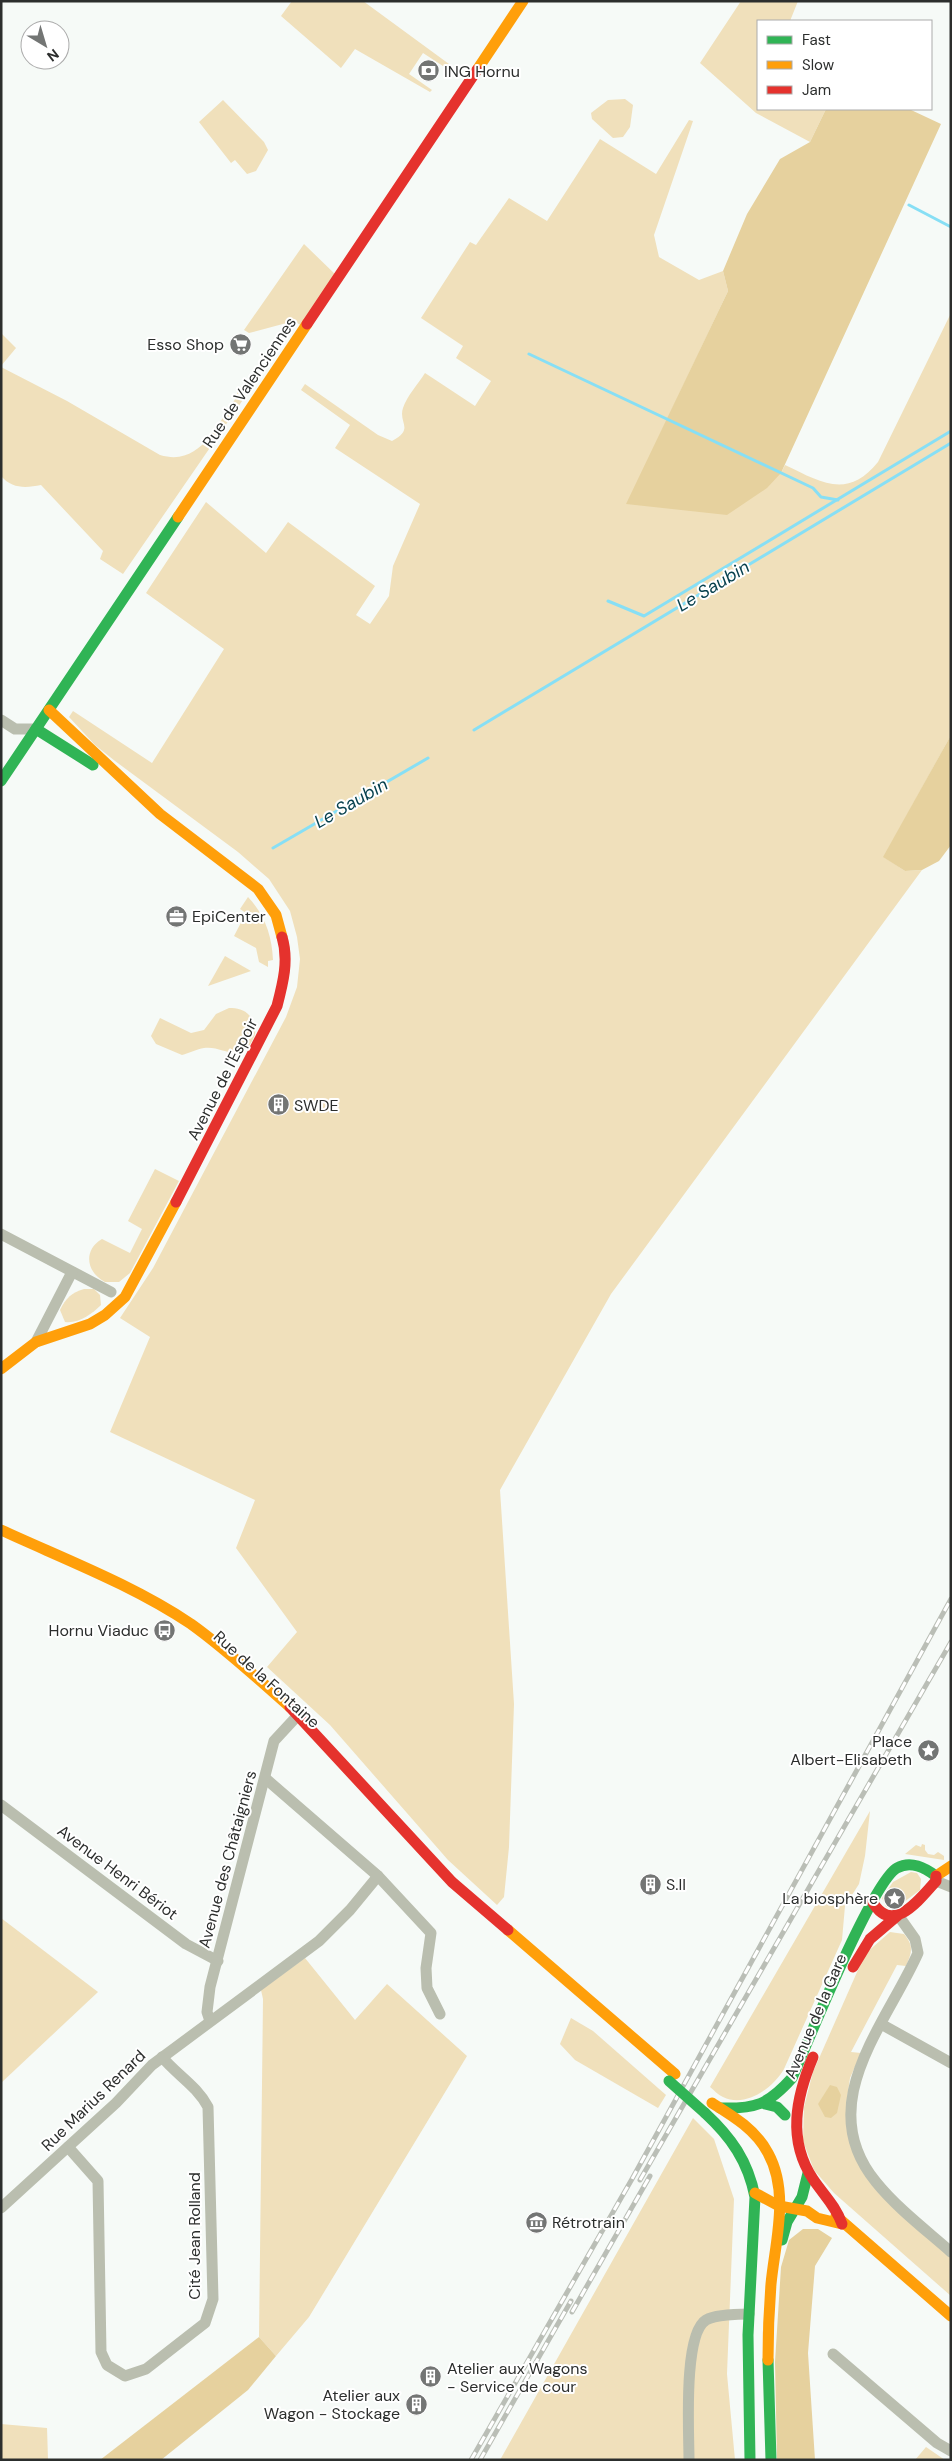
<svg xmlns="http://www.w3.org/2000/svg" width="952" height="2461" font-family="'DM Sans',sans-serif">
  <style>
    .green { fill: #f0e0bb }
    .forest { fill: #e6d19e }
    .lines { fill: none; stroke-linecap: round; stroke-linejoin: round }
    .stream { stroke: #87dff5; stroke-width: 3 }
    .street { stroke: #babeaf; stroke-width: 11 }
    .fast { stroke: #30b455; stroke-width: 11 }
    .slow { stroke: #ff9f0a; stroke-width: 11 }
    .jam { stroke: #e5322d; stroke-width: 11 }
    .rail-casing { stroke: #babeb6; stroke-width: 5 }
    .rail { stroke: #fff; stroke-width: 3; stroke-dasharray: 9; stroke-linecap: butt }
    .fast-bridge { stroke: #30b455; stroke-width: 11 }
    .labels { text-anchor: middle; stroke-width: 4; stroke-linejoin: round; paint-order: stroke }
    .poi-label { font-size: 16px; fill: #2c2e2d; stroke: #fff; text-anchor: start }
    .street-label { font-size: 16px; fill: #2c2e2d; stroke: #fff }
    .water-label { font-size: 18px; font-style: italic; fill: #07414e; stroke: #fff }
  </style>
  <rect width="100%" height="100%" fill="#f6faf7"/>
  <g class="green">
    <polygon points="292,1 363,1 449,64 446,68 423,53 409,74 432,90 430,92 355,49 341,68 281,16"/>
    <polygon points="741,1 798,1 790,21 758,21 758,109 826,109 810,142 756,113 700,63"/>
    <polygon points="625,99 633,105 630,127 623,137 613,138 592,119 591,113 608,100"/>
    <polygon points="223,100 264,142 268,150 256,171 247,174 235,160 231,163 199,122"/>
    <path d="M689 120 693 121 654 235 659 257 699 280 723 271 728 291 627 504 781 473 785 465C821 482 847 500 878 462L951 313V735L884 857 905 871 922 870 611 1294 500 1490 514 1704 509 1847 504 1897 497 1905 448 1860 330 1725 267 1667 297 1632 236 1548 255 1500 110 1432 150 1337 120 1318 153 1268 286 1017 297 987 300 959 297 937 290 911 269 879 238 852 115 761 95 745 69 717 73 711 152 763 224 649 146 593 206 502 266 553 288 522 375 586 356 615 370 624 389 596 393 566 420 504 335 448 350 425 301 390 305 384 378 435 392 441C415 429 398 423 403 408 407 396 418 384 425 373L475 406 491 381 456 358 463 346 421 318 470 242 476 245 509 198 547 221 600 139 656 174Z"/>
    <polygon points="304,244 338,277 305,328 294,321 249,333 244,330"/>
    <polygon points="1,333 16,348 1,366"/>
    <path d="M1 367 67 401 160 455C200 467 216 426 236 398L238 390 249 391 123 574 100 559 103 551 41 485C26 488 12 489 1 476Z"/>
    <path d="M248 897C265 915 272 936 273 960L268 961V967L259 962 256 948 234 936 246 913 240 909Z"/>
    <polygon points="225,956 251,971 208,986"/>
    <path d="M229 1008C237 1008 244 1009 250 1016 254 1021 257 1031 254 1037 241 1067 224 1045 204 1048 197 1049 189 1053 182 1055L156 1044 151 1036 160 1018 191 1033 204 1030 216 1014Z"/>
    <path d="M155 1169 179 1181 130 1273 119 1282H105C86 1272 83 1250 102 1239L130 1253 142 1229 128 1221Z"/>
    <path d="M84 1289H94L100 1295 101 1305C92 1314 78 1324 65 1322L60 1310C66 1298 71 1293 84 1289Z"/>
    <path d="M870 1811 865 1856 859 1884 845 1906 842 1940 784 2069C773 2088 746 2108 723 2097 718 2095 714 2090 710 2087Z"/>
    <polygon points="922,1844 925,1845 925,1850 928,1854 934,1855 938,1852 944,1856 944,1860 905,1854 916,1845 921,1847"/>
    <polygon points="911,1872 917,1873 921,1879 920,1890 896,1908 886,1907 882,1898 893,1882"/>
    <polygon points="1,1918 98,1992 1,2083"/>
    <path d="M890 1932 904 1934C914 1946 912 1952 906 1966L897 1965 851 2052 861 2053 850 2078 846 2106V2118L857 2160 873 2186 951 2258V2296L834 2193 814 2170 803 2141 804 2107 813 2072 865 1954Z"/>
    <polygon points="305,1958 355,2020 387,1984 467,2056 309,2317 276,2356 259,2337 263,1999 261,1990"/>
    <polygon points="571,2018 593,2031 666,2095 658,2108 575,2060 560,2044"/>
    <polygon points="693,2118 714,2139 734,2199 727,2374 735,2460 500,2460"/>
    <polygon points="1,2424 47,2428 48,2460 1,2460"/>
    <polygon points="926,2447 945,2460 915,2460"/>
  </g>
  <g class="forest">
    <polygon points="826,109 909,109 941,124 781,473 767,488 727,515 626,504 728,291 723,271 747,214 780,159 810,142"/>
    <polygon points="951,735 951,845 939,861 922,870 905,871 883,857"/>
    <polygon points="830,2085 837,2087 841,2095 837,2113 831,2118 825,2117 818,2104"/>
    <polygon points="803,2229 818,2229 832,2238 815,2266 808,2353 815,2460 777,2460 775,2362 781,2267 789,2240"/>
    <polygon points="259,2337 276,2356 248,2390 161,2460 100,2460"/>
  </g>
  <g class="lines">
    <g class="stream">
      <polyline points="909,205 951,227"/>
      <polyline points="529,354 813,488 821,497 838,500"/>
      <polyline points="608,601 644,616 951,431"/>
      <polyline points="474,730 951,443"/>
      <polyline points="273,848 428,758"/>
    </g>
    <g class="street">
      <polyline points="1,720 15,729 36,729"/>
      <polyline points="1,1234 111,1292"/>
      <polyline points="36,1342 72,1272"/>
      <polyline points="265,1778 378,1876 431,1933 426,1968 427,1988 440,2014"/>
      <polyline points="1,1805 186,1944 218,1961"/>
      <polyline points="936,1881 951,1887"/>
      <path d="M898 1915 915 1939 918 1953C886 2025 812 2104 876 2182 897 2208 926 2230 951 2252"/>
      <polyline points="210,2021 207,2012 210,1987 274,1741 299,1714"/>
      <polyline points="881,2024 951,2063"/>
      <path d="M68 2147 98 2181 101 2352 107 2365 125 2376 146 2369 205 2323 213 2299 208 2107C197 2086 177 2075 162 2057"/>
      <polyline points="1,2208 116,2103 152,2065 319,1941 350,1910 378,1876"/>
      <polyline points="833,2354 937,2443 951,2451"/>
      <path d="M689 2460C689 2433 683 2334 706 2320 715 2315 739 2314 749 2314"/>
    </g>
    <g class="fast">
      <polyline points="36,729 93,765"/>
      <polyline points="1,781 178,517"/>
      <polyline points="765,2104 777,2107 785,2115"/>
      <path d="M720 2108C755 2109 768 2105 792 2078 808 2042 872 1882 897 1868 911 1860 925 1868 936 1876"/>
      <path d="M705 2113C731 2137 748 2161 755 2197L748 2335 750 2460"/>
      <polyline points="782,2240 787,2222 802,2197 808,2173"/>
      <polyline points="768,2360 771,2460"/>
    </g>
    <g class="slow">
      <polyline points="477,70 523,1"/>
      <polyline points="178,517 307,324"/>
      <polyline points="49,710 160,814 258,889 276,915 282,937"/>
      <polyline points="1,1369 36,1342 90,1324 105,1315 125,1297 176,1202"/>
      <path d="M1 1530C64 1559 133 1585 191 1624 226 1649 258 1679 290 1707"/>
      <polyline points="936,1876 951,1866"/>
      <polyline points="508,1930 675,2074"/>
      <path d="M712 2103C733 2116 756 2130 768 2153 790 2193 775 2242 771 2284 769 2309 768 2335 768 2360"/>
      <polyline points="755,2193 779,2206 807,2211 817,2218 842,2224"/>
      <polyline points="836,2216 951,2316"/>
    </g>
    <g class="jam">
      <polyline points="307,324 477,70"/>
      <path d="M176 1202 277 1006C283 983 289 960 282 937"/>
      <polyline points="290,1707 452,1882 508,1930"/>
      <path d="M872 1901C892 1936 919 1900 936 1881V1876"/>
      <polyline points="853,1967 870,1939 897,1916"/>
      <path d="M813 2057C796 2097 787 2140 813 2179 823 2194 836 2206 842 2224"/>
    </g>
    <defs>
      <g id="rail">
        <polyline points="640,2180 951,1642"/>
        <polyline points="572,2312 650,2176"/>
        <polyline points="471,2460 632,2179 951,1599"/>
        <polyline points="480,2460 571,2301"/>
      </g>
    </defs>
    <use href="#rail" class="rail-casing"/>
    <use href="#rail" class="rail"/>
    <polyline class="fast-bridge" points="669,2081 705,2113"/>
  </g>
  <defs>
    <symbol id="bank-disc" viewBox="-11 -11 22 22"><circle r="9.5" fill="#737574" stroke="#fff"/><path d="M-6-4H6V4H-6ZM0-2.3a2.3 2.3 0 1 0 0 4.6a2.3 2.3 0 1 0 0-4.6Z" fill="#fff"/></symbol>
    <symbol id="supermarket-disc" viewBox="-11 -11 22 22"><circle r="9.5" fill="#737574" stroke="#fff"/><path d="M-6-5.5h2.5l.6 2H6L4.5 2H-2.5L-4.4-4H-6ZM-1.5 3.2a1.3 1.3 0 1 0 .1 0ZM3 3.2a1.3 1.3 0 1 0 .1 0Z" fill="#fff"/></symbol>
    <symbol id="office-disc" viewBox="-11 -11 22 22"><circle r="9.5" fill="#737574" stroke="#fff"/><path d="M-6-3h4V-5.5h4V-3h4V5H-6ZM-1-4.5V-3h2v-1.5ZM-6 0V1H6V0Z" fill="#fff"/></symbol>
    <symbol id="building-disc" viewBox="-11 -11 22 22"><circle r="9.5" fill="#737574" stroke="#fff"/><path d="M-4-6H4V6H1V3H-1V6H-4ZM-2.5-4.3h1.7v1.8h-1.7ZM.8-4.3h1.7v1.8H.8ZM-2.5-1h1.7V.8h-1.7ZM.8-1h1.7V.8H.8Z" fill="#fff"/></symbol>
    <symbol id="bus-disc" viewBox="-11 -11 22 22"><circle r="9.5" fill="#737574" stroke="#fff"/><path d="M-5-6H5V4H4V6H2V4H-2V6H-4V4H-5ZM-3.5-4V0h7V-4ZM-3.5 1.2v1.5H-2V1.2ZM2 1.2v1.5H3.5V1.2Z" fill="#fff"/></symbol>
    <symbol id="sight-disc" viewBox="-11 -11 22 22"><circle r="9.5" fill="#737574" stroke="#fff"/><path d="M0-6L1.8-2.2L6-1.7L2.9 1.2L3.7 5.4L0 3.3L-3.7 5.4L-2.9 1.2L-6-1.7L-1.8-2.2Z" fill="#fff"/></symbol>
    <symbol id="museum-disc" viewBox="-11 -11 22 22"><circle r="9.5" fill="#737574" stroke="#fff"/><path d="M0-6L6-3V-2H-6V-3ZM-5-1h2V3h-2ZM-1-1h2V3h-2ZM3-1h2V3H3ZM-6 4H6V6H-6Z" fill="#fff"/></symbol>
  </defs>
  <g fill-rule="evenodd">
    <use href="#bank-disc" x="416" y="58" width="25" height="25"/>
    <use href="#supermarket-disc" x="228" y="332" width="25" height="25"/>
    <use href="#office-disc" x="164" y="904" width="25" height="25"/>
    <use href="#building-disc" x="266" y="1092" width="25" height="25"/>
    <use href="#bus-disc" x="152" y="1618" width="25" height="25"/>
    <use href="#sight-disc" x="916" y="1738" width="25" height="25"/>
    <use href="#building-disc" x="638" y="1872" width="25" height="25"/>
    <use href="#sight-disc" x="882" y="1886" width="25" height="25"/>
    <use href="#museum-disc" x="524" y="2210" width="25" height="25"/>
    <use href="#building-disc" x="418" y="2364" width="25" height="25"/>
    <use href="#building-disc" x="404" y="2392" width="25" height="25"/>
  </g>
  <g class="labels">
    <g class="poi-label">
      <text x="444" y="77">ING Hornu</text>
      <text x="224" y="350" text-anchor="end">Esso Shop</text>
      <text x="192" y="922">EpiCenter</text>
      <text x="294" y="1111">SWDE</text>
      <text x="149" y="1636" text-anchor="end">Hornu Viaduc</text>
      <text x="912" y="1747" text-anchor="end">Place<tspan x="912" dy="18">Albert-Elisabeth</tspan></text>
      <text x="666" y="1890">S.II</text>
      <text x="878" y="1904" text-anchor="end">La biosphère</text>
      <text x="552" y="2228">Rétrotrain</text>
      <text x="447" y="2374">Atelier aux Wagons<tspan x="447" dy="18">- Service de cour</tspan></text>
      <text x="400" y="2401" text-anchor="end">Atelier aux<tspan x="400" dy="18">Wagon - Stockage</tspan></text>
    </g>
    <g class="street-label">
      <text transform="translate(249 382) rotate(-56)" y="6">Rue de Valenciennes</text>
      <text transform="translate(222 1079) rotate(-63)" y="6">Avenue de l'Espoir</text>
      <text transform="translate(267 1679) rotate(42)" y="6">Rue de la Fontaine</text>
      <text transform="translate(227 1859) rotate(-75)" y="6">Avenue des Châtaigniers</text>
      <text transform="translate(118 1872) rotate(37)" y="6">Avenue Henri Bériot</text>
      <text transform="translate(815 2016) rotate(-67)" y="6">Avenue de la Gare</text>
      <text transform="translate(93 2100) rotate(-44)" y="6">Rue Marius Renard</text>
      <text transform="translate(194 2236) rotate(-90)" y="6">Cité Jean Rolland</text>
    </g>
    <g class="water-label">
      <text transform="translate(713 586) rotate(-31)" y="6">Le Saubin</text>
      <text transform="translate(351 803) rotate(-30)" y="6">Le Saubin</text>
    </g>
  </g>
  <rect width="952" height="2461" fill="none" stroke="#2c2e2d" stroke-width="5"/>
  <rect x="757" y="20" width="175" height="90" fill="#ffffff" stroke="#ababab"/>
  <rect x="767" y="36" width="25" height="8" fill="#30b455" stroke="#ababab"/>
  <text x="802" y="45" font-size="15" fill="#2c2e2d">Fast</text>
  <rect x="767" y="61" width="25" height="8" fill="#ff9f0a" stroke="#ababab"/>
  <text x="802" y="70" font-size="15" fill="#2c2e2d">Slow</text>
  <rect x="767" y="86" width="25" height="8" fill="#e5322d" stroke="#ababab"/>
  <text x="802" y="95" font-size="15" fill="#2c2e2d">Jam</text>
  <g transform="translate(45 45) rotate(142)"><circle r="24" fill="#ffffff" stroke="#ababab"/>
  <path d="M0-4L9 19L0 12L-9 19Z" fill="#737574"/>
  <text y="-8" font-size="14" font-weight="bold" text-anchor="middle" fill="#2c2e2d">N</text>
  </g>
</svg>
